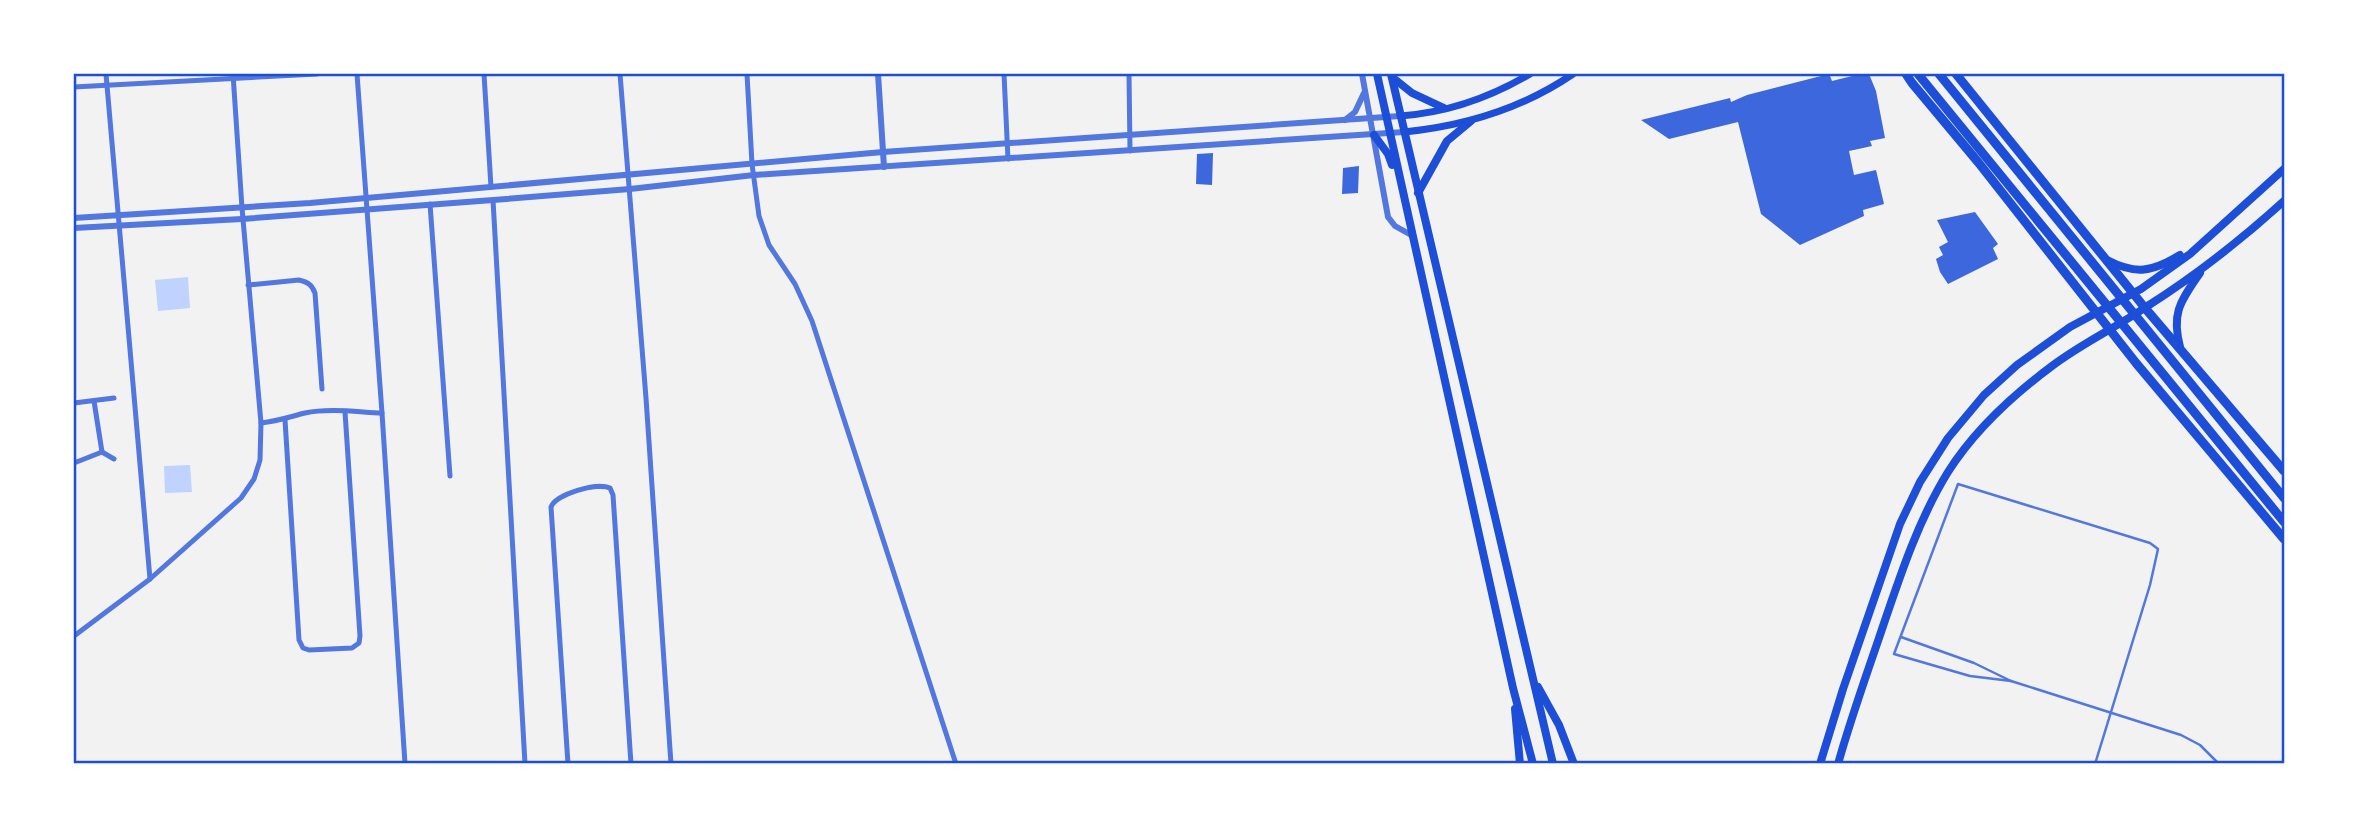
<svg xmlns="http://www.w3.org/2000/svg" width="2358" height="837" font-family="'Alegreya Sans',sans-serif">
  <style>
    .water { fill: #bfd3fe }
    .building { fill: #3d67dc }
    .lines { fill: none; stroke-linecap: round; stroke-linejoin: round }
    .service { stroke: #5277de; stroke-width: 2.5 }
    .minor { stroke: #5277de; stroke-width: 5 }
    .tertiary { stroke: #5277de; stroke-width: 6 }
    .secondary { stroke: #1d4ed8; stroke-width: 7 }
    .primary { stroke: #1d4ed8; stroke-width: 8 }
    .trunk { stroke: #1d4ed8; stroke-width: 9 }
    .neatline { fill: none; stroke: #1d4ed8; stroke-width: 2.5 }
  </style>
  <rect width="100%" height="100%" fill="#f2f2f2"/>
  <g class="water">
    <polygon points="188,277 190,308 158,311 155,280"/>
    <polygon points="190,465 192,492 165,493 164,466"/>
  </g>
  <g class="building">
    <polygon points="1860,74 1869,74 1876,91 1885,138 1870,141 1872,146 1849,151 1854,175 1876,170 1884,204 1863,210 1864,216 1800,245 1761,214 1738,122 1669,139 1641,120 1730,98 1731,102 1747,95 1821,76 1830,76 1832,81"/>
    <polygon points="1213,153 1212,185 1196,184 1197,154"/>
    <polygon points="1359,166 1358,193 1342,194 1343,168"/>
    <polygon points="1975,212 1998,244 1993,248 1998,259 1948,284 1940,272 1936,259 1943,255 1939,247 1948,242 1937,220"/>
  </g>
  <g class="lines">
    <g class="service">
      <polyline points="1901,637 1974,663 2011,681 2181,735 2200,745 2219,764"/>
      <polyline points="2011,681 1970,676 1894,654 1958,484 2150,543 2158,549 2150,585 2095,764"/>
    </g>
    <g class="minor">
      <polyline points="106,74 150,579"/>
      <polyline points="357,74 382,413 405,764"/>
      <polyline points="484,74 491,187"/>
      <polyline points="620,74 646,398 671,764"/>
      <polyline points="747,74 752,164 759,216 769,245 795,284 812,321 956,764"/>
      <polyline points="1004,74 1008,159"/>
      <polyline points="1129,74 1130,151"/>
      <polyline points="74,87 317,74"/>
      <polyline points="493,200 525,764"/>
      <polyline points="430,204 450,476"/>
      <path d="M248 285 299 280C308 282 312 285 315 293L322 389"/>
      <polyline points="94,401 102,452"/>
      <polyline points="74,403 114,398"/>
      <polyline points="285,420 299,640 303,648 309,650 352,648 359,643 360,636 345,412"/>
      <path d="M261 423C278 421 289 417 305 413 329 408 357 412 382 413"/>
      <polyline points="102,452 114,459"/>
      <polyline points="74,463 102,452"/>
      <polyline points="74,636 150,579 241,498 254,479 260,460 261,423 242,208 233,74"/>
      <path d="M568 764 551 507C556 494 597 482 610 488L613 495 631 764"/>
    </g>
    <g class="tertiary">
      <polyline points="878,74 884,167"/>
      <polyline points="1362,74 1388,217 1395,226 1413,236"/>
      <polyline points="1345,120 1355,112 1364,93"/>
      <polyline points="74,218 310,203 883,152 1400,116"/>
      <polyline points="74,228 242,219 493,200 630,189 754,175 1404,132"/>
    </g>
    <g class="secondary">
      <path d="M1400 116C1446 113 1491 97 1530 74"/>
      <path d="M1404 132C1464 126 1523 108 1573 74"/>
    </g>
    <g class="primary">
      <polyline points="1377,74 1513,688 1533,764"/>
      <polyline points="1391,74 1553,764"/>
      <polyline points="1392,77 1412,93 1444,108"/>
      <polyline points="1374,135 1388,154 1392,165"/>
      <polyline points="1418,193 1447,141 1471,121"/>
      <path d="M2107 260C2136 275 2152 272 2180 255"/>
      <path d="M2180 347C2171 312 2181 301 2200 273"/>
      <polyline points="1538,687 1559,725 1574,764"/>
      <polyline points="1515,709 1520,764"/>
      <polyline points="1820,764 1843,689 1900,524 1920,482 1948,438 1984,395 2017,365 2070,327 2141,289 2190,254 2284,169"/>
      <path d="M1838 764C1850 721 1865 679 1879 638 1898 582 1917 522 1948 472 1974 431 2013 395 2052 366 2081 344 2115 328 2146 307 2195 276 2241 240 2284 201"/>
    </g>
    <g class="trunk">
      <polyline points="1906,74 1912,83 1978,162 2136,363 2284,539"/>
      <polyline points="1918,74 2284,522"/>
      <polyline points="1939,74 2284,498"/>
      <polyline points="1956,74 2145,308 2284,471"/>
    </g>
  </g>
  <rect width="2358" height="837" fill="none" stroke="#ffffff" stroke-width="150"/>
  <rect x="75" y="75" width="2208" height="687" class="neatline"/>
</svg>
